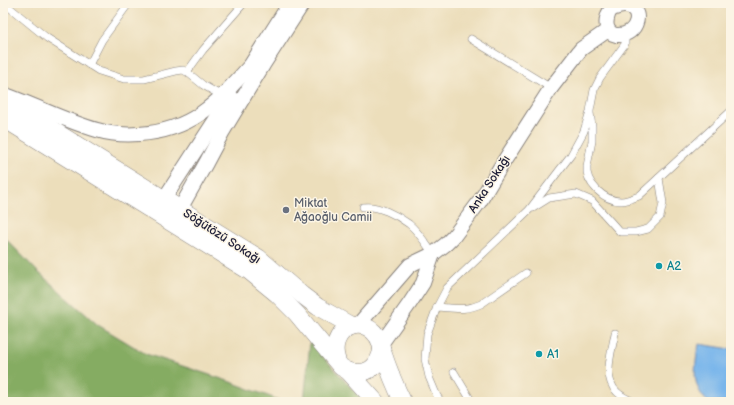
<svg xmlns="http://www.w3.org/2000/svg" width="734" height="405" font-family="'Balsamiq Sans',sans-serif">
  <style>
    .forest { fill: #85ac62; stroke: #54674e }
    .water { fill: #79b6eb; stroke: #4e6c93 }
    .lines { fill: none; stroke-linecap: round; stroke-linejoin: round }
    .service-casing { stroke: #87807b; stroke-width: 8 }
    .minor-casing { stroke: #87807b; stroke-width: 16 }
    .tertiary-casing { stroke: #87807b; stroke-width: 18 }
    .service { stroke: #fff; stroke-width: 7 }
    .minor { stroke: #fff; stroke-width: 14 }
    .tertiary { stroke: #fff; stroke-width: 17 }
    .worship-dot { fill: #6b7280; stroke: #fcf5e5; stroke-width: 1.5 }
    .culture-dot { fill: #0f9aa8; stroke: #fcf5e5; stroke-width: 1.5 }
    .labels { text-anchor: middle; stroke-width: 3; stroke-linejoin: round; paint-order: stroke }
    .street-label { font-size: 12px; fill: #22223b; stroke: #fcf5e5 }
    .worship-label { font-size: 12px; fill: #5b616d; stroke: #fcf5e5; text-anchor: start }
    .culture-label { font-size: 12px; fill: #0d838f; stroke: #fcf5e5; text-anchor: start }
  </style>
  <rect width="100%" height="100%" fill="#fcf5e5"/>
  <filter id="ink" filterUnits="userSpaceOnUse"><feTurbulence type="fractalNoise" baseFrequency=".025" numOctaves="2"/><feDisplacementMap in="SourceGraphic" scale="8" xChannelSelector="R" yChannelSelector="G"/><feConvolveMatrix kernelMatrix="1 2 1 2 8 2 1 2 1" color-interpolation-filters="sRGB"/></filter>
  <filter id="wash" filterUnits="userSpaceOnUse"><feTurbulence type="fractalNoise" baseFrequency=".012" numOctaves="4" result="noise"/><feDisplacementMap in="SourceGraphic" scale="16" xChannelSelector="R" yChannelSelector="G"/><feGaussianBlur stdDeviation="0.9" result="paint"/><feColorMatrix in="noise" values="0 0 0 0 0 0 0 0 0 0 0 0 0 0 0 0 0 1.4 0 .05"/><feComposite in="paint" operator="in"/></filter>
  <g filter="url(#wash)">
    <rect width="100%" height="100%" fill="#ecdebb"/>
    <g class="forest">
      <polygon points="3,236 38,272 98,325 146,354 228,381 284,402 3,402"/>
      <polygon points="310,342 364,402 304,402"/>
    </g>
    <path class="water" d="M699 344 731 349V402H708C690 385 695 366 699 344Z"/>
  </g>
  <g filter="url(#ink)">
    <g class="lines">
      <defs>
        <g id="service">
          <polyline points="4,3 47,38 99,71 124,79 144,79 176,71 183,70 187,72 203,85 222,96"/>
          <polyline points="471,39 551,88"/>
          <polyline points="89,65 102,40 129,3"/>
          <polyline points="187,72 203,50 244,3"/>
          <path d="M590 113 592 126V141L587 166C585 183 604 201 621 201 626 201 634 198 639 196L731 111"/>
          <path d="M363 207C378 205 397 215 409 224 419 232 426 244 433 254"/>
          <polyline points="533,208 549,198 576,194 592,201 620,232 636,232 648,229 660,217 663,203 659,178"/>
          <path d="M437 307C453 308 466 311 481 304L526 273"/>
          <path d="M615 333C612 351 602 378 617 392 621 396 628 399 633 402"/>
          <polyline points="454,372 472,402"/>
          <polyline points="441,402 437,396 429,377 425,359 427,334 437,307 447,288 529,210 571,155 584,131 590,111 594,90 600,78 625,44 625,39 623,34"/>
        </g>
        <g id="minor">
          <path d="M612 9C615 8 620 6 624 6 645 6 639 37 616 35 606 33 605 23 608 15 609 11 614 7 617 3"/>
          <polyline points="245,74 290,3"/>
          <path d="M3 94C35 105 65 121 97 130 110 134 125 135 139 134 191 131 216 104 249 67"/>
          <polyline points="164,199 231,96"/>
          <polyline points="180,209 206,163 223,131 263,65 303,3"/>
          <polyline points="358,325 410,265 433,254 446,244 454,236 480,201 501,166 551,88 581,49 608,30"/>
          <polyline points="381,344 410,303 423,283 433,254"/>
        </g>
        <g id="tertiary">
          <polyline points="3,99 259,258 302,295 318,307 352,326"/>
          <polyline points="3,118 249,271 277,294 297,314 341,367 348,371 376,402"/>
          <path d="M337 360C327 332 360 312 377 336 380 340 381 345 382 350 388 368 395 386 403 402"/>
          <path d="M348 371C367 376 378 368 382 349"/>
        </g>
      </defs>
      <use href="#service" class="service-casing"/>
      <use href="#minor" class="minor-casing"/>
      <use href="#tertiary" class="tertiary-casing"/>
      <use href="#service" class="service"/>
      <use href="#minor" class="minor"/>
      <use href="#tertiary" class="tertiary"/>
    </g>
  </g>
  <circle class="worship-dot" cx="286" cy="210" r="4"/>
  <g class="culture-dot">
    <circle cx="659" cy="266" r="4"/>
    <circle cx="539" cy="354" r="4"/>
  </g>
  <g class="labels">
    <g class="street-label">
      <text transform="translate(489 184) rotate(-57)" y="4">Anka Sokağı</text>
      <text transform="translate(222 236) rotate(33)" y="4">Söğütözü Sokağı</text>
    </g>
    <g class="worship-label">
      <text x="294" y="207">Miktat<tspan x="294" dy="14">Ağaoğlu Camii</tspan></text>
    </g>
    <g class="culture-label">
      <text x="667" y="270">A2</text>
      <text x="547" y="358">A1</text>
    </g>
  </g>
  <rect width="734" height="405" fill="none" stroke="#fcf5e5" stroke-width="16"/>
</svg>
